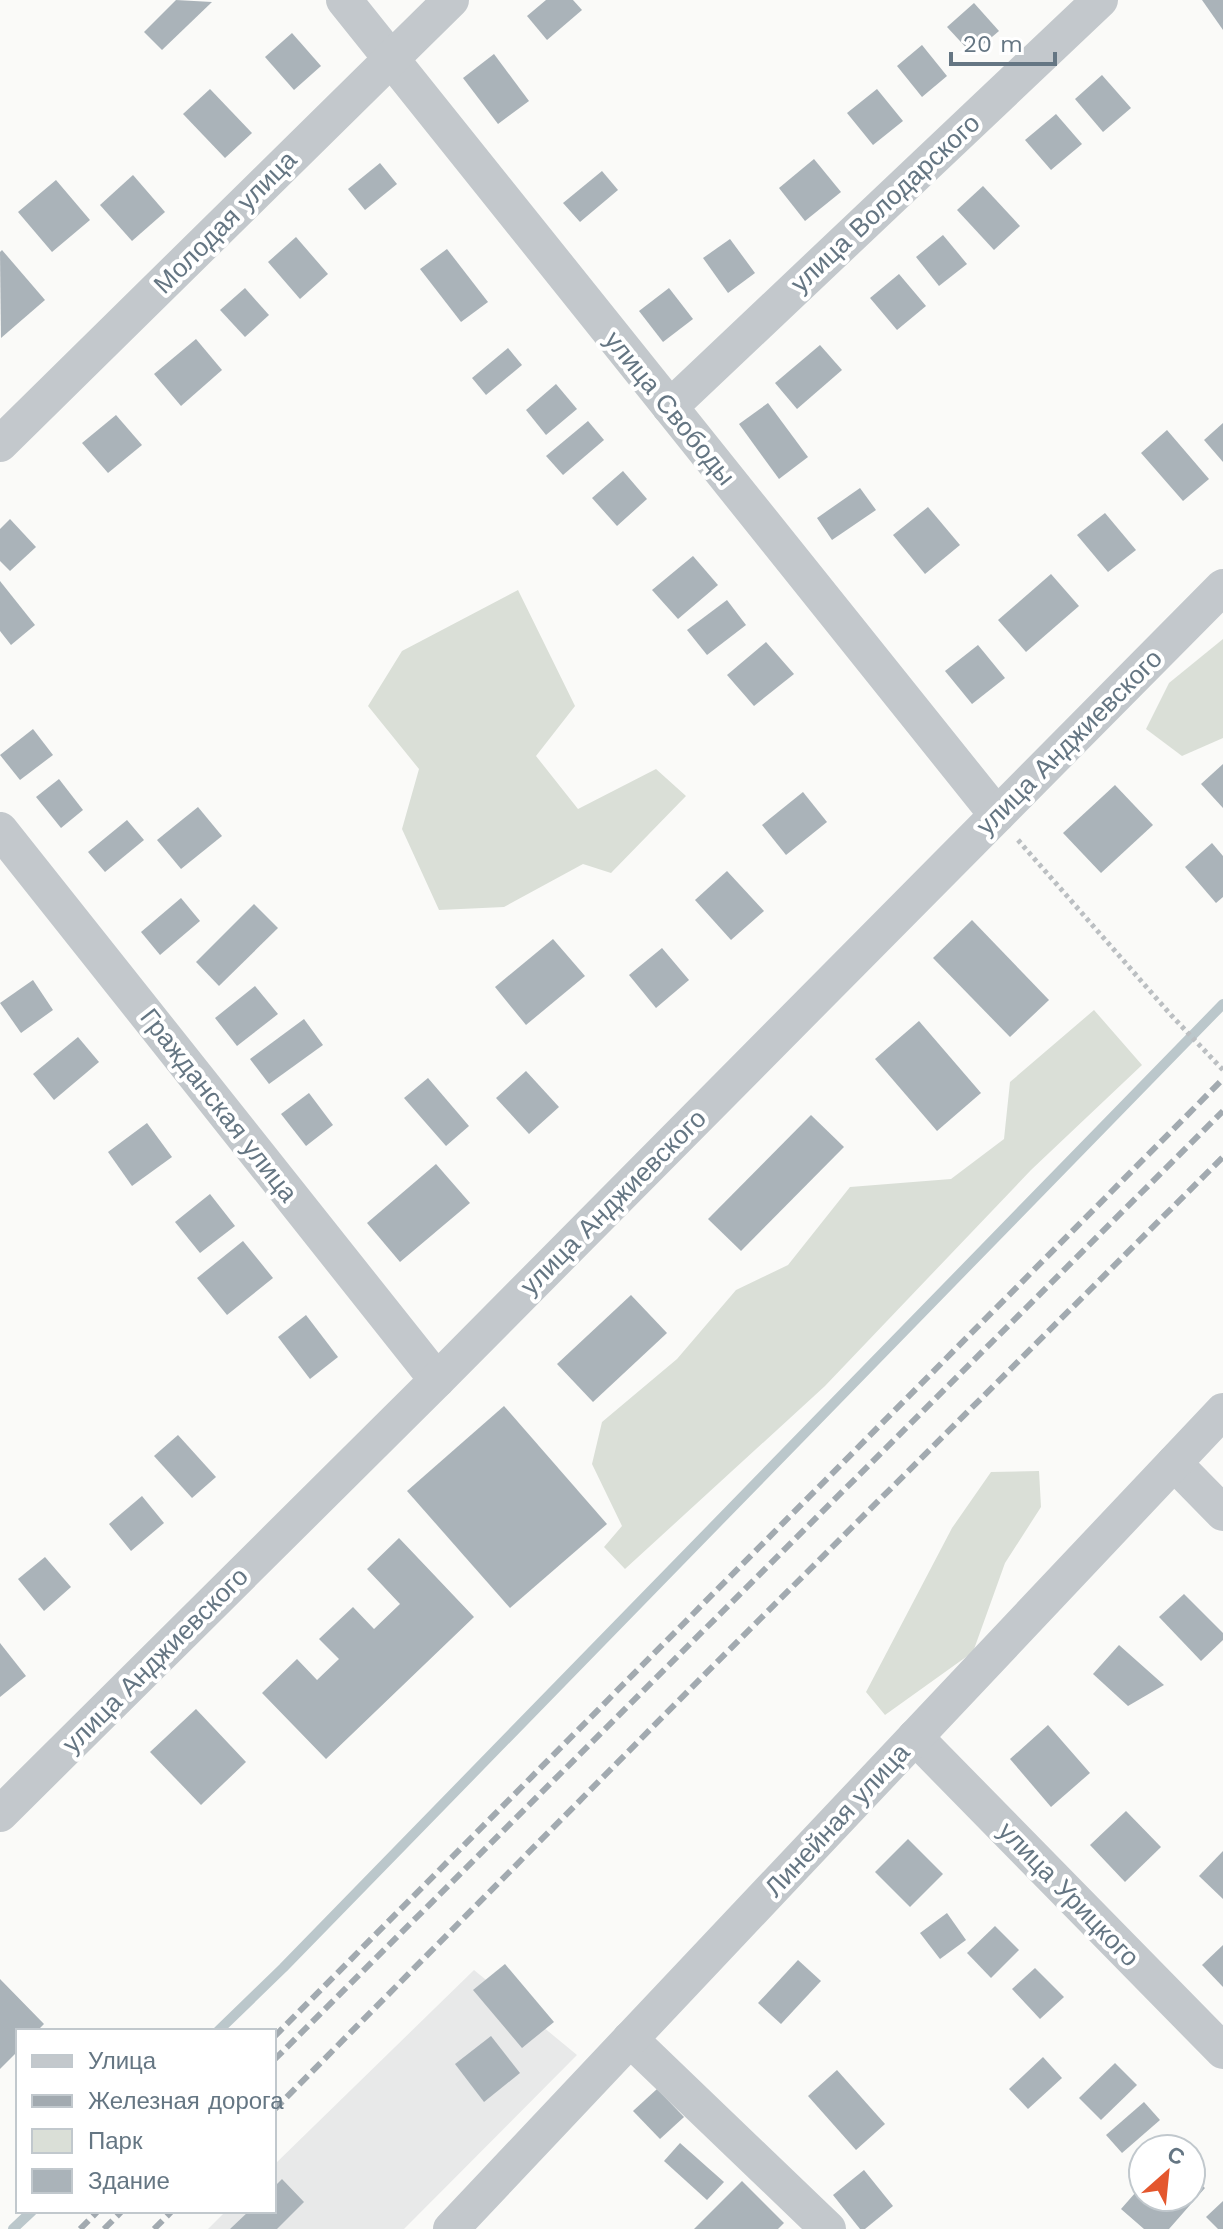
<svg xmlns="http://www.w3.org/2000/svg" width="1223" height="2229" font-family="'Work Sans',sans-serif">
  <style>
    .built { fill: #e8e9e9 }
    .green { fill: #dadfd7 }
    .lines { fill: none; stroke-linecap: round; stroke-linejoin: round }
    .stream { stroke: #bbc7cb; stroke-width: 10 }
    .building { fill: #aab3b9 }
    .path { stroke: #bbbfc2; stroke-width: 5; stroke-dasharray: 4 4; stroke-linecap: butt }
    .street { stroke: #c3c8cc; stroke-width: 36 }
    .rail { stroke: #a2aab0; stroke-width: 6; stroke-dasharray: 12 6; stroke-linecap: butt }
    .labels { text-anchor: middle; stroke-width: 8; stroke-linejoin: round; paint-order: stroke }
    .street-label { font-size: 26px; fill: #657683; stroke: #fff }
  </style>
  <rect width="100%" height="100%" fill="#fafaf8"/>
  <polygon class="built" points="474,1970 577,2055 404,2229 208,2229 226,2211 274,2211 274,2165"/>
  <g class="green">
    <polygon points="518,590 575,706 536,756 578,809 656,769 686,796 611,873 583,864 504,907 439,910 402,829 419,769 368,706 402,651"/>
    <polygon points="1223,639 1223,738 1182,756 1146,729 1169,683"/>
    <polygon points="1094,1010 1142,1065 1031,1170 825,1386 625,1569 604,1547 622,1526 592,1464 602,1422 677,1359 736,1290 788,1265 850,1187 951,1179 1004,1139 1010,1082"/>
    <polygon points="1039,1471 1041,1507 1005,1563 973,1652 885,1715 866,1692 952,1528 991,1472"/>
  </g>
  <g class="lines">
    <g class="stream">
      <polyline points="218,2031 283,1968 1223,1004"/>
      <polyline points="13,2229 32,2211"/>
    </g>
  </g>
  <g class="building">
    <polygon points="176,0 212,2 162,50 144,32"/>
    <polygon points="546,0 573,0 582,10 547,40 527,16"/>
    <polygon points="1202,0 1223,0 1223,30"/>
    <polygon points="974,3 999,31 972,54 947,27"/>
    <polygon points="292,33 321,66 294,90 265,57"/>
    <polygon points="922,45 947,76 922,97 897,66"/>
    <polygon points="494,54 529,101 498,124 463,78"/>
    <polygon points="1102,75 1131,108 1103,132 1075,99"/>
    <polygon points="210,89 252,133 225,158 183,114"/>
    <polygon points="877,89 903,121 873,145 847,113"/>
    <polygon points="1056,114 1082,144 1051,170 1025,140"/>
    <polygon points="814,159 841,192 805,221 779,188"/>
    <polygon points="380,163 397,184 365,210 348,189"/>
    <polygon points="602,171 618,190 580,222 563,203"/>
    <polygon points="133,175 165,212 132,241 100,205"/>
    <polygon points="56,180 90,220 52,252 18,212"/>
    <polygon points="983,186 1020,226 994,250 957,210"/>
    <polygon points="943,235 967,264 939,286 916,257"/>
    <polygon points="296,237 328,274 300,299 268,262"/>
    <polygon points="730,239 755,273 728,293 703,258"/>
    <polygon points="447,249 488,302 461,322 420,269"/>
    <polygon points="2,250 45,300 1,338 0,252"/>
    <polygon points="899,274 926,306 897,330 870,298"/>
    <polygon points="245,288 269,315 245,337 220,310"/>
    <polygon points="669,288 693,319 663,342 639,311"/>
    <polygon points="196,339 222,370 181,406 154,374"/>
    <polygon points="820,345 842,370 797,409 775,383"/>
    <polygon points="508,348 522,365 486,395 472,378"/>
    <polygon points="556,384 577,409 546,435 526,410"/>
    <polygon points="768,403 808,457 779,479 739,424"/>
    <polygon points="116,415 142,445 108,473 82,443"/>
    <polygon points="588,421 604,440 563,475 546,456"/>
    <polygon points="1223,423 1223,462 1204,440"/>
    <polygon points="1167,430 1209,479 1183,501 1141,453"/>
    <polygon points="623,471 647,499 617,526 592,498"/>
    <polygon points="860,488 876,510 832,540 817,518"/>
    <polygon points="928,507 960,545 925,574 893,535"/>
    <polygon points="1105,513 1136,550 1108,572 1077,535"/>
    <polygon points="10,519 36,547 10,571 0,561 0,529"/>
    <polygon points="693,556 718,585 678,619 652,590"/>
    <polygon points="1051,574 1079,606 1026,652 998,620"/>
    <polygon points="0,581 35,625 11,645 0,631"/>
    <polygon points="727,600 746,625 707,655 687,630"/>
    <polygon points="766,642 794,674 754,706 727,675"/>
    <polygon points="978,645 1005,678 972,704 945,671"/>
    <polygon points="33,729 53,755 20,780 0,755"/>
    <polygon points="1223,764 1223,808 1201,784"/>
    <polygon points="59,779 83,810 61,828 36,797"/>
    <polygon points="1115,785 1153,825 1101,873 1063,833"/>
    <polygon points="803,792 827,822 786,855 762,825"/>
    <polygon points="198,807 222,836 181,869 157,840"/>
    <polygon points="127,820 144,840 105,872 88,852"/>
    <polygon points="1212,843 1223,856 1223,897 1216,903 1185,867"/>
    <polygon points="727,871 764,911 731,940 695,900"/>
    <polygon points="181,898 200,921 160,955 141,932"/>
    <polygon points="254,904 278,928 219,986 196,962"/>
    <polygon points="972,920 1049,1000 1010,1037 933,958"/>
    <polygon points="553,939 585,976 526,1025 495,987"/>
    <polygon points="662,948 689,980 656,1008 629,975"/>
    <polygon points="33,980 53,1010 21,1033 0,1003"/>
    <polygon points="255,986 278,1014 237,1046 215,1018"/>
    <polygon points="304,1019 323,1045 269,1084 250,1059"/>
    <polygon points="919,1021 981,1093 937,1131 875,1059"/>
    <polygon points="78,1037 99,1062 54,1100 33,1074"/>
    <polygon points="526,1071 559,1107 529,1134 496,1098"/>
    <polygon points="428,1078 469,1126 446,1146 404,1098"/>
    <polygon points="309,1093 333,1125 306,1146 281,1114"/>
    <polygon points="811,1115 844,1147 741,1251 708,1219"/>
    <polygon points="147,1123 172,1157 132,1186 108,1152"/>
    <polygon points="436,1164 470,1203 400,1262 367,1223"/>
    <polygon points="210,1194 235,1226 200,1253 175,1222"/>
    <polygon points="243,1241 273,1278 227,1315 197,1278"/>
    <polygon points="631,1295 667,1333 593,1402 557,1364"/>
    <polygon points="306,1315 338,1357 310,1379 278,1337"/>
    <polygon points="504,1406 607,1524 510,1608 407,1491"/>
    <polygon points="178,1435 216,1477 192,1498 154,1456"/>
    <polygon points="142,1496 164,1523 131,1551 109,1524"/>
    <polygon points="399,1538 474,1617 326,1759 262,1693 297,1659 317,1680 339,1659 319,1639 353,1607 374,1629 400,1604 367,1569"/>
    <polygon points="45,1557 71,1587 44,1611 18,1579"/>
    <polygon points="1184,1594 1223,1633 1223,1640 1201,1661 1159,1617"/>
    <polygon points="0,1643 26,1676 0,1697"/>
    <polygon points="1119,1645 1164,1685 1128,1706 1093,1674"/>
    <polygon points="196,1709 246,1762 201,1805 150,1752"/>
    <polygon points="1048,1725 1090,1773 1051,1807 1010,1759"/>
    <polygon points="1126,1811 1161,1847 1125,1882 1090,1845"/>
    <polygon points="908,1839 943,1874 910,1907 875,1872"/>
    <polygon points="1223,1851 1223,1899 1199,1876"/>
    <polygon points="947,1913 966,1940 940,1959 920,1933"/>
    <polygon points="995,1926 1019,1950 991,1978 967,1953"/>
    <polygon points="1223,1945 1223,1987 1202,1965"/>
    <polygon points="798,1960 821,1981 781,2024 758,2003"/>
    <polygon points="505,1964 554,2022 522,2048 473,1990"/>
    <polygon points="1035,1968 1064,1997 1040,2019 1012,1989"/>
    <polygon points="0,1979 44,2024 37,2031 18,2031 18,2051 0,2069"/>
    <polygon points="491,2036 520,2073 484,2102 455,2064"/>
    <polygon points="1043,2057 1062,2078 1028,2109 1009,2089"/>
    <polygon points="1115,2063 1137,2085 1101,2120 1079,2098"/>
    <polygon points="837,2070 885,2124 856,2150 808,2096"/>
    <polygon points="657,2089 684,2117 660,2139 633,2111"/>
    <polygon points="1144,2102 1160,2120 1122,2153 1106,2135"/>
    <polygon points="680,2143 724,2182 707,2200 664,2161"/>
    <polygon points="864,2170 893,2206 865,2229 860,2229 833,2195"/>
    <polygon points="1191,2175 1205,2188 1169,2229 1144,2229 1121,2209 1143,2184 1143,2197 1191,2197"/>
    <polygon points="282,2179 304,2202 277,2229 230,2229 249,2211 274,2211 274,2187"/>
    <polygon points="742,2181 784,2223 778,2229 694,2229"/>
    <polygon points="1223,2201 1223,2229 1218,2229 1206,2217"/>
  </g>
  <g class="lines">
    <polyline class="path" points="1018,840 1171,1015 1223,1070"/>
    <g class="street">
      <polyline points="344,0 997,815"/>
      <polyline points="670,407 1100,0"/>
      <polyline points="0,444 451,0"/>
      <polyline points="0,830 437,1380"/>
      <polyline points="1174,1463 1223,1513"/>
      <polyline points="915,1737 1223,2051"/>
      <polyline points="0,1814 437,1380 1223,587"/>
      <polyline points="630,2039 828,2229"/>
      <polyline points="451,2229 1223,1411"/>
    </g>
    <g class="rail">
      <polyline points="274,2037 1223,1079"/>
      <polyline points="274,2060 1223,1111"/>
      <polyline points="274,2110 704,1675 1223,1157"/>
      <polyline points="80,2229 98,2211"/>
      <polyline points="104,2229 122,2211"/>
      <polyline points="154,2229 172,2211"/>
    </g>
  </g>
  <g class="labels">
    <g class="street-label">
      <text transform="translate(885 203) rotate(-43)" y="9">улица Володарского</text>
      <text transform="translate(225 222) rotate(-45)" y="9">Молодая улица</text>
      <text transform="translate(670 408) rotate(51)" y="9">улица Свободы</text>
      <text transform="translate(1069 742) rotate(-45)" y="9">улица Анджиевского</text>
      <text transform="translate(219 1105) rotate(52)" y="9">Гражданская улица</text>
      <text transform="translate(613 1202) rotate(-45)" y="9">улица Анджиевского</text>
      <text transform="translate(155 1660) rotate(-45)" y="9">улица Анджиевского</text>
      <text transform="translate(837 1820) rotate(-47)" y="9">Линейная улица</text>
      <text transform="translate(1069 1894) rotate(46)" y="9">улица Урицкого</text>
    </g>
  </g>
  <rect x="16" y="2029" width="260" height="184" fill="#ffffff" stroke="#c1c8cd" stroke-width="2"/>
  <rect x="32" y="2055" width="40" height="12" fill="#c3c8cc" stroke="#c1c8cd" stroke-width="2"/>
  <text x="88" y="2069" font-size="24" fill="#657683">Улица</text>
  <rect x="32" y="2095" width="40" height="12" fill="#a2aab0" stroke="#c1c8cd" stroke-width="2"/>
  <text x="88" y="2109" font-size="24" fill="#657683">Железная дорога</text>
  <rect x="32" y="2129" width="40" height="24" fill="#dadfd7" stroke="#c1c8cd" stroke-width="2"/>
  <text x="88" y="2149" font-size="24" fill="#657683">Парк</text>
  <rect x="32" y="2169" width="40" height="24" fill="#aab3b9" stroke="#c1c8cd" stroke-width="2"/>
  <text x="88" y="2189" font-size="24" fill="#657683">Здание</text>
  <g transform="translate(1167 2173) rotate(27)"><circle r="38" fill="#ffffff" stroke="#c1c8cd" stroke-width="2"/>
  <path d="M0-6L14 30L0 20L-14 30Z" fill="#e4572e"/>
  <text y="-12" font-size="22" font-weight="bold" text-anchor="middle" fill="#657683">С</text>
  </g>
  <path d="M951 52v12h104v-12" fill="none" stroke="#657683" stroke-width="4"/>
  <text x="963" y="52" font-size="24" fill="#657683" stroke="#ffffff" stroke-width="6" paint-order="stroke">20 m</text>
</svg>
